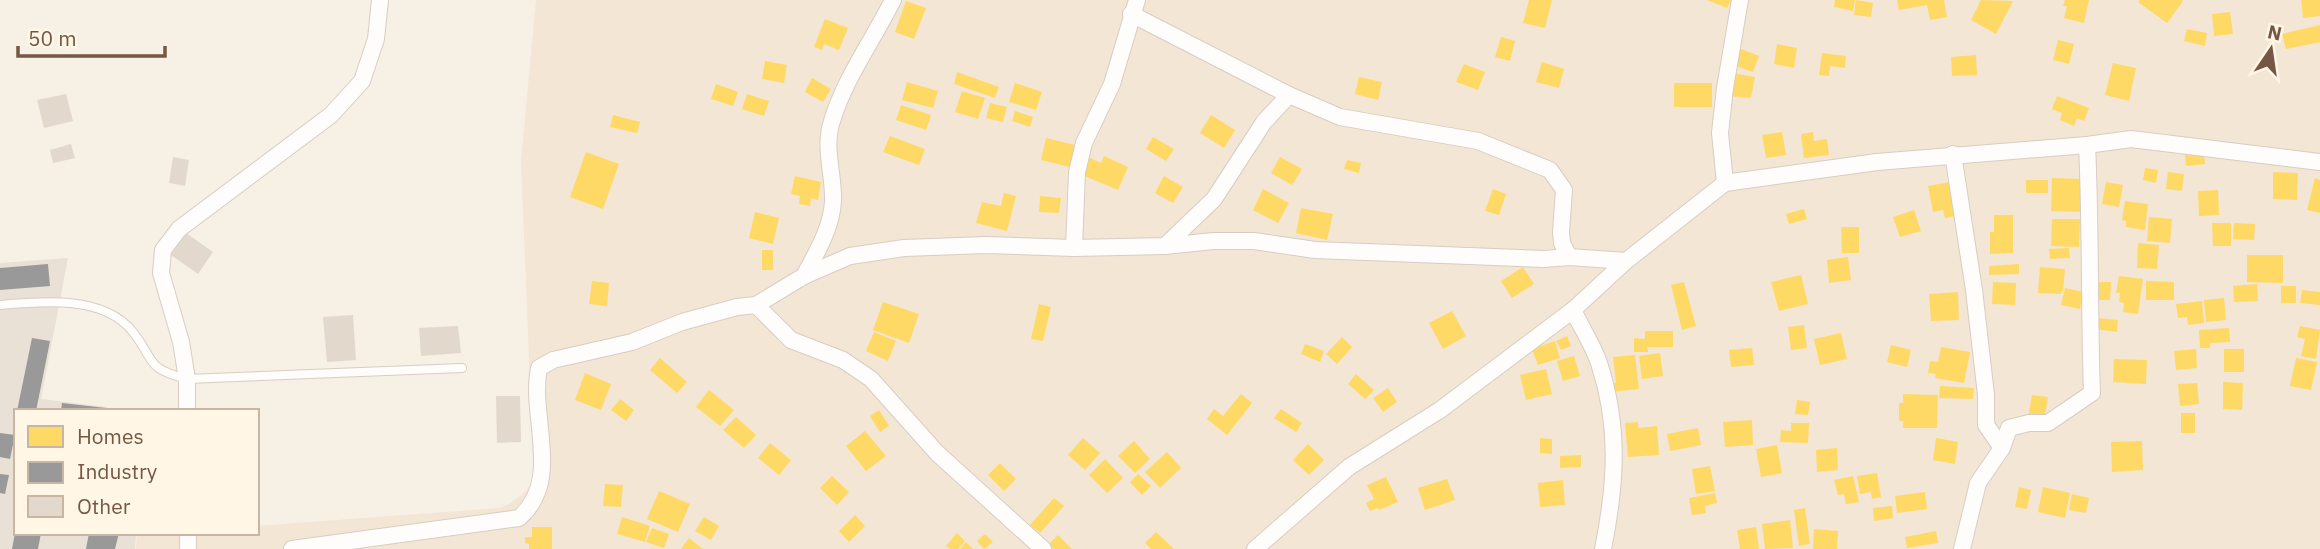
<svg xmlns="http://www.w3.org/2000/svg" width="2320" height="549" font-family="'IBM Plex Sans',sans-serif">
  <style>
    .residential { fill: #f3e6d4 }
    .industrial { fill: #e9e0d6 }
    .homes { fill: #ffd966 }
    .industry { fill: #999 }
    .building { fill: #e3d8cc }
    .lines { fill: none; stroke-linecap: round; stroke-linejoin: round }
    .lane-casing { stroke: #d7cdc3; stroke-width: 10 }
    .street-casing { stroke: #d7cdc3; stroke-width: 18 }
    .lane { stroke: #fefdfb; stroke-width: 8 }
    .street { stroke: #fefdfb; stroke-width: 16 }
  </style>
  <rect width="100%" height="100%" fill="#f6f0e5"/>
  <polygon class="residential" points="536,0 2320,0 2320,549 136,549 137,533 257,533 257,526 499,508 509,504 525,492 534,480 521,162"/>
  <polygon class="industrial" points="68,258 41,399 107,407 106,411 16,411 16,533 136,533 135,549 0,549 0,263"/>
  <g class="homes">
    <polygon points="1529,0 1552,0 1545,28 1523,23"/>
    <polygon points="1707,0 1731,0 1727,8"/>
    <polygon points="1835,0 1855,0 1853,11 1834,7"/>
    <polygon points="1856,0 1873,3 1871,17 1854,15"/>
    <polygon points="1897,0 1944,0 1947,17 1930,20 1927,5 1899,10"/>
    <polygon points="1981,0 2013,1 1996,34 1971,20"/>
    <polygon points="2065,0 2089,0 2084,23 2064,18 2067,6 2063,6"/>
    <polygon points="2140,0 2182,0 2183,1 2167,23 2138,2"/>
    <polygon points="2301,0 2320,0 2320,16 2303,18"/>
    <polygon points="906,1 926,8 914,39 895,32"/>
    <polygon points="2230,12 2233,34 2214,36 2212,14"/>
    <polygon points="825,19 848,28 839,50 824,44 822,50 814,47"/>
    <polygon points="2320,25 2320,42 2286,49 2282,34"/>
    <polygon points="2187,29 2207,33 2205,46 2184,41"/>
    <polygon points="1501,37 1515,41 1510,61 1495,57"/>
    <polygon points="2058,40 2074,44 2069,64 2053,60"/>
    <polygon points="1777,44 1797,48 1794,68 1774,64"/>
    <polygon points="1739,48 1759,56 1753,72 1733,65"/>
    <polygon points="1822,53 1846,56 1845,68 1830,66 1829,76 1819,75"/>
    <polygon points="1976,55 1977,75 1952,76 1951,57"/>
    <polygon points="765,61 787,65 784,83 762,79"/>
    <polygon points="1542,62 1564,69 1559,88 1536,82"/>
    <polygon points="2113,63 2136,68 2129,101 2105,95"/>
    <polygon points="1464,64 1485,72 1478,90 1456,82"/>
    <polygon points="957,72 999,87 995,98 954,84"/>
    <polygon points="1732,73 1755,77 1751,98 1728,96"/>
    <polygon points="1359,77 1382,82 1378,100 1355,94"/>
    <polygon points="812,78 831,89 823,102 805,92"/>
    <polygon points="907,82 938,91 933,108 902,100"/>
    <polygon points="1015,83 1042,92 1036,110 1009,102"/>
    <rect x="1674" y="83" width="38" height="24"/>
    <polygon points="716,84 738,92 733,106 711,99"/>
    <polygon points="962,91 985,98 978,119 955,112"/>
    <polygon points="747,94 769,101 764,116 742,109"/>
    <polygon points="2057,96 2089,108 2084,121 2077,118 2074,126 2060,120 2062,113 2052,109"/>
    <polygon points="990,103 1007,107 1003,122 986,118"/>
    <polygon points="901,105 931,115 926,130 896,120"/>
    <polygon points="1015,111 1033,117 1030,127 1012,121"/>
    <polygon points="613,115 640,122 637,133 610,127"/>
    <polygon points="1211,115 1235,130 1224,148 1200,133"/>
    <polygon points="1782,132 1786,155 1766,158 1762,135"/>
    <polygon points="1813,132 1814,141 1827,139 1829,155 1804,158 1801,134"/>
    <polygon points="890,136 925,149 919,165 883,152"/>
    <polygon points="1153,137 1174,149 1166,161 1146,149"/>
    <polygon points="1046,138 1075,145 1070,167 1041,160"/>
    <polygon points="2204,151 2205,164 2186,166 2185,153"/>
    <polygon points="586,152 619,164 603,209 570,197"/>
    <polygon points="1104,156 1128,167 1118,190 1080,174 1088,157 1101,163"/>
    <polygon points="1280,157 1302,169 1292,185 1271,173"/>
    <polygon points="1347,160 1361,163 1359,173 1344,169"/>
    <polygon points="2145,168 2158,170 2156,183 2143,180"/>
    <polygon points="2168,172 2184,174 2182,191 2166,189"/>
    <polygon points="2273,172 2298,173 2297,200 2273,199"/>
    <polygon points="795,176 821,182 818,200 811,198 810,206 799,204 800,196 791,194"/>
    <polygon points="1164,176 1183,187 1173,203 1155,193"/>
    <polygon points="2052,178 2082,179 2081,212 2051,211"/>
    <polygon points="2315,178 2320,180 2320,213 2307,210"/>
    <rect x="2026" y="180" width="22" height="13"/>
    <polygon points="1950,182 1956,216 1945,218 1943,210 1933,212 1928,186"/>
    <polygon points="2106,182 2123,185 2119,207 2102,204"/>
    <polygon points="1263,189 1289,203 1278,223 1253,210"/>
    <polygon points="1493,189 1506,194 1499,215 1485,211"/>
    <polygon points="2218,190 2219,215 2199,216 2198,191"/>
    <polygon points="1004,193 1016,196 1007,231 976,223 982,202 1001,206"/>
    <polygon points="1040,196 1061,198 1059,213 1039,212"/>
    <polygon points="2125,201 2148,204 2145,230 2126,227 2126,221 2122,220"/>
    <polygon points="1301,208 1333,214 1327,240 1296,233"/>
    <polygon points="1804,209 1807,219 1789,224 1786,214"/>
    <polygon points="1914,210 1921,231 1900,237 1893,217"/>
    <polygon points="755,212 779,218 773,244 749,238"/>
    <polygon points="1994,215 2013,215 2013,253 1990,254 1990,232 1994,232"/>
    <polygon points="2149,217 2172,219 2170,243 2147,241"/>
    <polygon points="2052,219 2080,219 2079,247 2051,246"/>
    <polygon points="2212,223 2231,223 2231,246 2213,246"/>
    <polygon points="2234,223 2255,224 2254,240 2233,239"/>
    <polygon points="1841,227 1859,227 1859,253 1842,253"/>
    <polygon points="2138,243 2159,245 2157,269 2137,268"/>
    <polygon points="2069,248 2070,258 2050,259 2049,249"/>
    <rect x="762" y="250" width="11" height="20"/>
    <polygon points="2247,255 2283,255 2283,283 2247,282"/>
    <polygon points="1848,257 1851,280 1829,283 1827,260"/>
    <polygon points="2019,264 2019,274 1989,275 1989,266"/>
    <polygon points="1523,267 1534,284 1512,298 1501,281"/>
    <polygon points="2040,267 2065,269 2063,291 2061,291 2061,294 2038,293"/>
    <polygon points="1801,275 1808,304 1779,311 1771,282"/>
    <polygon points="2119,276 2143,279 2138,314 2123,312 2124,303 2119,302 2120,293 2116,293"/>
    <polygon points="592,281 609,283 607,306 589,304"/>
    <polygon points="2146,281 2174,282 2174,300 2146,300"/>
    <polygon points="1684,282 1696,326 1682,330 1671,285"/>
    <polygon points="1993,282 2016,283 2015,305 1992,304"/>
    <polygon points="2095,282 2111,282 2110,300 2094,300"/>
    <polygon points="2257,284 2258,301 2234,302 2233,286"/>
    <rect x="2281" y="286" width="15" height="17"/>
    <polygon points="2065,288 2083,292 2080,309 2061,305"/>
    <polygon points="2302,290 2320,292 2320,305 2300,303"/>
    <polygon points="1958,292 1959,320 1931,321 1929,294"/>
    <polygon points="2224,298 2226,320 2206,322 2204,300"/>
    <polygon points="2202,301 2204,323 2188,325 2187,317 2178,318 2176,304"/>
    <polygon points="883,302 919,314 909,343 873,330"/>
    <polygon points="1039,304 1051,307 1043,341 1031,339"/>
    <polygon points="1452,311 1466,336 1443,349 1429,323"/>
    <polygon points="2097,318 2118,320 2117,332 2095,329"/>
    <polygon points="1804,325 1807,348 1791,350 1788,327"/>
    <polygon points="2300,326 2320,330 2316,359 2301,356 2305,339 2297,337"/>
    <polygon points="2229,328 2230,342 2210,343 2210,348 2200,348 2199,330"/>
    <polygon points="1645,331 1673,331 1673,347 1647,347 1648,352 1634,352 1634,338 1645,339"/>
    <polygon points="874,332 896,341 888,361 866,351"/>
    <polygon points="1841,333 1847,359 1820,365 1814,339"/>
    <polygon points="1567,336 1571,346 1561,350 1556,341"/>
    <polygon points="1342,337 1352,347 1337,364 1326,354"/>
    <polygon points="1555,341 1560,358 1538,365 1532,349"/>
    <polygon points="1305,344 1324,351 1320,362 1301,354"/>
    <polygon points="1891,345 1911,350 1907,367 1887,362"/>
    <polygon points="1941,347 1970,352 1964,383 1935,378 1936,374 1928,373 1930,361 1938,362"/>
    <polygon points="1752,348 1754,365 1731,367 1729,350"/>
    <polygon points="2196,349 2197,368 2176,370 2174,351"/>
    <rect x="2224" y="349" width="20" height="23"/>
    <polygon points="1660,353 1663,376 1642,379 1639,356"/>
    <polygon points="1635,355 1639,389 1610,392 1609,384 1616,383 1613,357"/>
    <polygon points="1574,356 1580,376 1563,381 1557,361"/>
    <polygon points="660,358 687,382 677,393 650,370"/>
    <polygon points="2296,358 2317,362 2311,390 2290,386"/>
    <polygon points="2114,359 2147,360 2146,384 2113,382"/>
    <polygon points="1546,369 1552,394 1526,400 1520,375"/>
    <polygon points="585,373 611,384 601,410 575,400"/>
    <polygon points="1356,374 1374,390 1365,399 1348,384"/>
    <polygon points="2223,382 2243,383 2242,410 2223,409"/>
    <polygon points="2197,383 2199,404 2180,406 2178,384"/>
    <polygon points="1940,386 1974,388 1973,399 1939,398"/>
    <polygon points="1388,388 1397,402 1383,412 1373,398"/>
    <polygon points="709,390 734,410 720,426 696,407"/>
    <polygon points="1241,394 1252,403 1227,435 1207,419 1214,409 1223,416"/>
    <polygon points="1903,394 1938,395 1937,428 1903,428 1903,421 1899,421 1899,403 1903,403"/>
    <polygon points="2032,395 2048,397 2044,421 2028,418"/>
    <polygon points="620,399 634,410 626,421 611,410"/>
    <polygon points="1797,400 1810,402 1808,415 1795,414"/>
    <polygon points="1281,409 1302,423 1296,432 1274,418"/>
    <polygon points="879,410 889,426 880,432 870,416"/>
    <rect x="2181" y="413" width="14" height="20"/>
    <polygon points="736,417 756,435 744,448 723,430"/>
    <polygon points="1752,420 1753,445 1725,447 1723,422"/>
    <polygon points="1638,422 1638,428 1657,426 1659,455 1628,457 1625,423"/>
    <polygon points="1791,423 1809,423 1808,443 1780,442 1781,430 1791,431"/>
    <polygon points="1698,428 1701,445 1670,451 1667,434"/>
    <polygon points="865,431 886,456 866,471 846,446"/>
    <polygon points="1083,438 1100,453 1085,470 1068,455"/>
    <polygon points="1540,438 1552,439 1552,454 1540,453"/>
    <polygon points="1936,438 1958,442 1955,464 1933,460"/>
    <polygon points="1134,441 1150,459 1135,473 1118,456"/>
    <polygon points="2142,441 2143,470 2112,472 2111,442"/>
    <polygon points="770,443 791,460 779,475 758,458"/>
    <polygon points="1308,444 1324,460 1309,475 1293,460"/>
    <polygon points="1777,445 1782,473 1761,477 1756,449"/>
    <polygon points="1837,448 1838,470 1817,472 1816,450"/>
    <polygon points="1167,452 1181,468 1160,488 1145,472"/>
    <polygon points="1581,455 1581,467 1560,468 1560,456"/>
    <polygon points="1105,459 1123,478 1107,493 1089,475"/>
    <polygon points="1000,463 1016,479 1004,491 988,475"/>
    <polygon points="1710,466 1715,491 1696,494 1692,469"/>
    <polygon points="1877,473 1881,497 1872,499 1871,492 1860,494 1857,476"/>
    <polygon points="1138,474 1151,486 1142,495 1130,482"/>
    <polygon points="832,476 849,492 837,505 820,488"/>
    <polygon points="1853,476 1859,502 1846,504 1844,494 1838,495 1834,480"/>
    <polygon points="1386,477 1398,502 1379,510 1378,508 1370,511 1366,503 1374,499 1367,485"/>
    <polygon points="1447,479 1455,500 1425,510 1418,488"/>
    <polygon points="1563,480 1565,505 1540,507 1538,483"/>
    <polygon points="605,484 623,485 621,507 603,506"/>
    <polygon points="2019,487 2031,490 2027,509 2015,507"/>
    <polygon points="2043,487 2070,493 2065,518 2038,512"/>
    <polygon points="659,491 690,504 678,532 647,519"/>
    <polygon points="1925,492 1927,509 1897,513 1895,496"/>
    <polygon points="1715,493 1717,503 1705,506 1706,513 1692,515 1689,498"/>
    <polygon points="2072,494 2089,498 2086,513 2069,510"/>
    <polygon points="1054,498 1064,506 1040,533 1030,525"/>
    <polygon points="1892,506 1893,518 1874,521 1873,508"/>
    <polygon points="1805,508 1810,544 1799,546 1794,510"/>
    <polygon points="855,515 865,526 849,542 839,531"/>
    <polygon points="622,517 650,526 645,542 617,534"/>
    <polygon points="704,517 719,526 711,540 695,531"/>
    <polygon points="1790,520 1793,548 1765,549 1762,524"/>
    <polygon points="532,527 552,527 552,549 529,549 529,544 525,543 525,537 532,537"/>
    <polygon points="1756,527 1759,549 1740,549 1737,530"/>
    <polygon points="652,528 669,534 664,548 646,542"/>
    <polygon points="1814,529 1838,531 1837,549 1813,549"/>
    <polygon points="1936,531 1938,543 1907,548 1905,537"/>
    <polygon points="1156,532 1174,549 1151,549 1145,543"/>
    <polygon points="957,533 965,541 958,549 950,549 946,546"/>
    <polygon points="985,534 993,542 984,549 977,541"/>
    <polygon points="1058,535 1072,549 1054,549 1049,544"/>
    <polygon points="689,538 703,549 681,549"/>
    <polygon points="966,542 973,549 960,549"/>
  </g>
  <g class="industry">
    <polygon points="48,264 50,286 0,290 0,268"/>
    <polygon points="32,338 50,341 36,411 17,411"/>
    <polygon points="62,403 106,408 105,411 61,411"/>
    <polygon points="0,433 15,435 10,459 0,457"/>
    <polygon points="0,474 9,475 5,494 0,493"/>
    <polygon points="15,533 41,533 38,549 12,549"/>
    <polygon points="89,533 119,533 115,549 86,549"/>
  </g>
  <g class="building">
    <polygon points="66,94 73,121 44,128 37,100"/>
    <polygon points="71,144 75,158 53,163 50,150"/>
    <polygon points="173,157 189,160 185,186 169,183"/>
    <polygon points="186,233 213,252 198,274 171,255"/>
    <polygon points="353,315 356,360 327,362 323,317"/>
    <polygon points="458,326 461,353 421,356 419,328"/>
    <polygon points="496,396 520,396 521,442 497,443"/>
  </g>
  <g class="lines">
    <defs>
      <path id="lane" d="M0 305C41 301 104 295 133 332 156 361 144 368 187 379L462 368"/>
      <g id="street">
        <polyline points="1131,14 1289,95 1340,117 1478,141 1550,170 1564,190 1561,232 1562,243 1569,257"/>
        <polyline points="1953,154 1974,290 1986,395 1986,425 2002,448 1978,483 1962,549"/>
        <polyline points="1725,183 1720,133 1725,88 1740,0"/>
        <polyline points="1165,246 1214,199 1264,122 1289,95"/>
        <polyline points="1074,248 1077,172 1084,143 1112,84 1137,0"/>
        <path d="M804 276C816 254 832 227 833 201 834 174 823 148 832 121 845 78 873 40 893 0"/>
        <polyline points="756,305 791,340 843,360 871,379 937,453 1043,549"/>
        <path d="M1573 310C1581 327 1593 345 1599 363 1620 427 1616 484 1603 549"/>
        <polyline points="187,411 187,379 181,342 161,273 163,250 179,229 331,115 362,81 376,39 380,0"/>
        <path d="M2002 448 2009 428 2029 423H2048L2092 393C2089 311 2091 228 2087 145"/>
        <polyline points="188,533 188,549"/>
        <path d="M292 549 519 518C563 480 529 417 539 368L553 360 632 342 682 322 737 307 756 305 804 276 850 256 904 248 986 245 1074 248 1165 246 1213 241H1254L1315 250 1544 259 1569 257 1626 261"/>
        <polyline points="1255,549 1349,467 1440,410 1573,310 1626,261 1725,183 1877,162 2087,145 2131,139 2320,162"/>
      </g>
    </defs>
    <use href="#lane" class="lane-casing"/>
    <use href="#street" class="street-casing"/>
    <use href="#lane" class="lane"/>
    <use href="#street" class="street"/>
  </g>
  <rect x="14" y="409" width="245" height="126" fill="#fff6e5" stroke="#c8b6a5" stroke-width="2"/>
  <rect x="28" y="426" width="35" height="21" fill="#ffd966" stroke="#c8b6a5" stroke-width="2"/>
  <text x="77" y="444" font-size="21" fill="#755744">Homes</text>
  <rect x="28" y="462" width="35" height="21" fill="#999999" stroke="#c8b6a5" stroke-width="2"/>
  <text x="77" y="479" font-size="21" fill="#755744">Industry</text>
  <rect x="28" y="496" width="35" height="21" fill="#e3d8cc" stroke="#c8b6a5" stroke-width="2"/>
  <text x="77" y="514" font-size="21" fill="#755744">Other</text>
  <g transform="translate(2271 49) rotate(13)" stroke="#fff6e5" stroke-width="5" paint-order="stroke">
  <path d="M0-5L12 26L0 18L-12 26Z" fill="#755744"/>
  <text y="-10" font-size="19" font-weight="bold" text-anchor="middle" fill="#755744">N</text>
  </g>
  <path d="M18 46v10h147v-10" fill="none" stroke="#755744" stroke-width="3.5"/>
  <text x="28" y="46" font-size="21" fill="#755744" stroke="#fff6e5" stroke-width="5" paint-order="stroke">50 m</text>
</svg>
